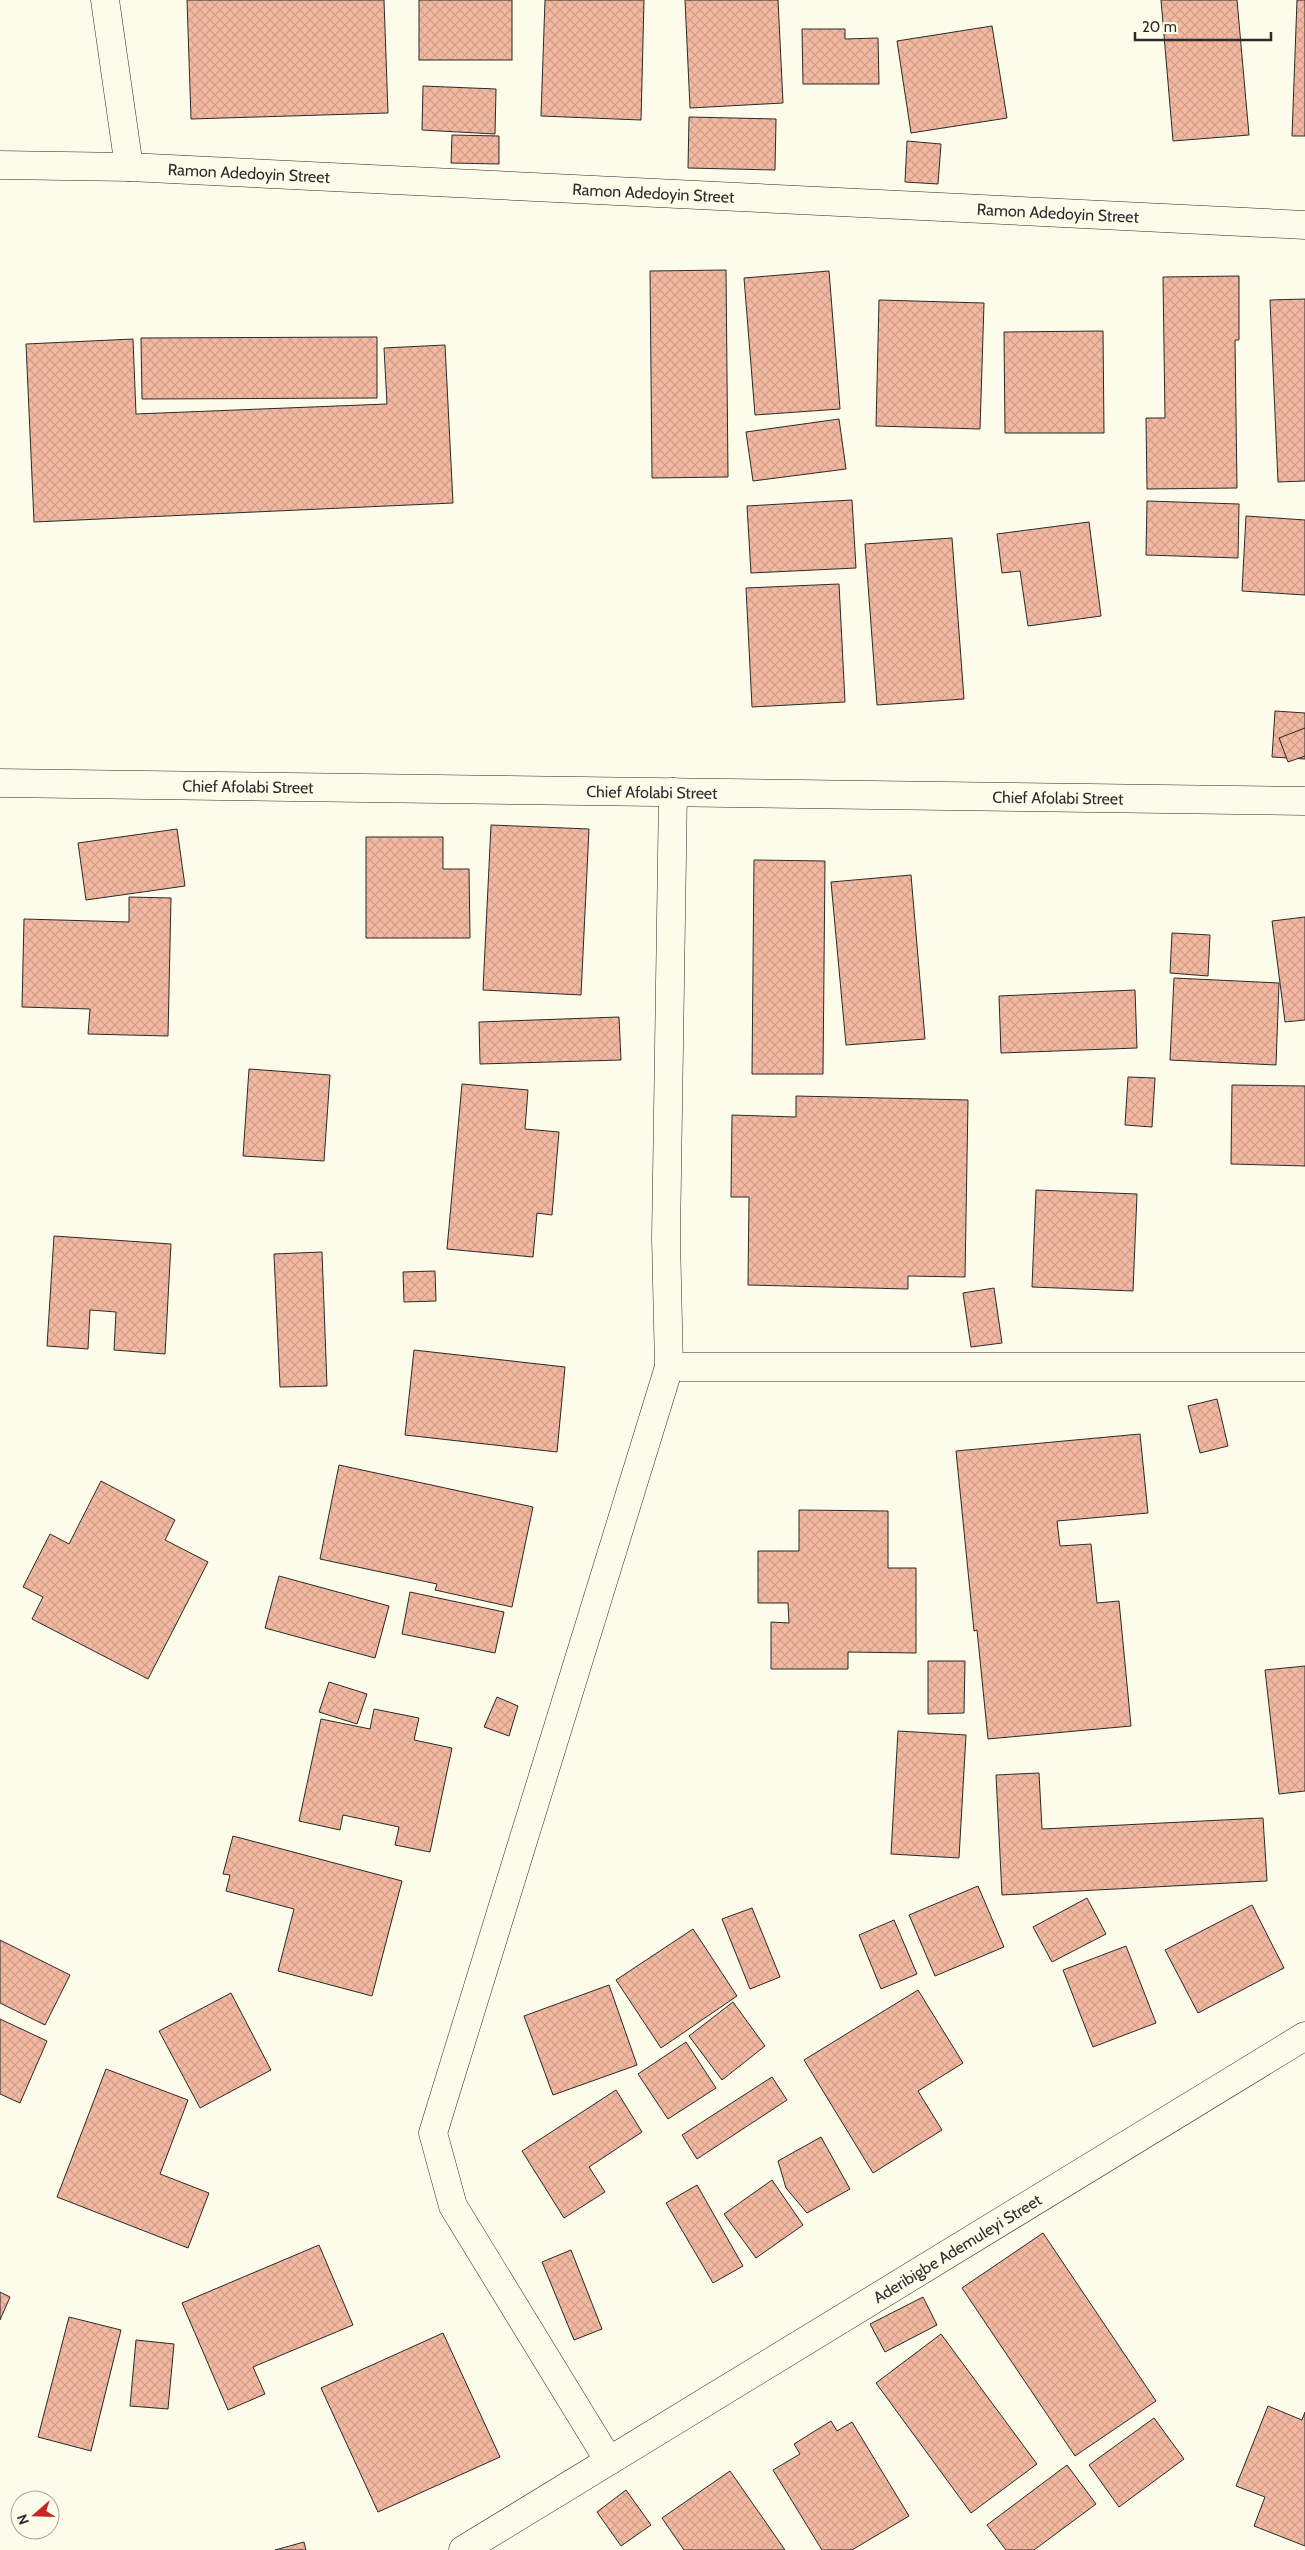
<svg xmlns="http://www.w3.org/2000/svg" width="1305" height="2550" font-family="Cabin,sans-serif">
  <style>
    .building { fill: url(#building-cross-hatch); stroke: #2b2b2b }
    .lines { fill: none; stroke-linecap: round; stroke-linejoin: round }
    .minor-casing { stroke: #2b2b2b; stroke-width: 29 }
    .minor { stroke: #fdfbea; stroke-width: 28 }
    .labels { text-anchor: middle; stroke-width: 4; stroke-linejoin: round; paint-order: stroke }
    .street-label { font-size: 16px; fill: #2b2b2b; stroke: #fdfbea }
  </style>
  <defs>
    <pattern id="building-cross-hatch" width="8" height="8" patternUnits="userSpaceOnUse" patternTransform="scale(1.25)"><rect width="8" height="8" fill="#f2b8a0"/><path d="M0 0l8 8M0 8l8-8" fill="none" stroke="#d09e8a"/></pattern>
  </defs>
  <rect width="100%" height="100%" fill="#fdfbea"/>
  <g class="building">
    <polygon points="187,0 384,0 388,113 191,119"/>
    <rect x="419" y="0" width="93" height="60"/>
    <polygon points="545,0 644,0 641,120 541,116"/>
    <polygon points="685,0 778,0 783,103 690,108"/>
    <polygon points="1161,0 1237,0 1249,135 1173,141"/>
    <polygon points="1297,0 1305,0 1305,136 1292,136"/>
    <polygon points="992,26 1007,118 911,133 897,41"/>
    <polygon points="802,29 845,29 845,39 878,38 879,84 803,84"/>
    <polygon points="423,86 496,89 495,134 422,130"/>
    <polygon points="689,117 776,119 775,170 688,168"/>
    <polygon points="452,135 499,136 499,164 451,163"/>
    <polygon points="907,141 941,144 938,184 905,182"/>
    <polygon points="726,270 728,477 652,478 650,271"/>
    <polygon points="829,271 840,409 755,415 744,278"/>
    <polygon points="1239,276 1239,340 1235,340 1237,488 1147,489 1146,418 1165,418 1163,277"/>
    <polygon points="1305,299 1305,481 1278,482 1270,300"/>
    <polygon points="879,300 984,303 980,429 876,426"/>
    <polygon points="1103,331 1104,433 1005,433 1004,332"/>
    <polygon points="377,337 377,398 142,399 141,338"/>
    <polygon points="133,339 136,414 387,404 384,348 445,345 453,503 34,522 26,344"/>
    <polygon points="839,419 846,469 753,481 746,432"/>
    <polygon points="852,500 856,568 751,573 747,506"/>
    <polygon points="1147,501 1239,504 1238,558 1146,555"/>
    <polygon points="1246,516 1305,520 1305,595 1242,591"/>
    <polygon points="1089,522 1101,616 1028,626 1020,571 1002,573 997,534"/>
    <polygon points="952,538 964,699 877,705 865,544"/>
    <polygon points="839,584 845,702 752,707 746,588"/>
    <polygon points="1275,711 1305,713 1305,759 1272,757"/>
    <polygon points="1305,728 1305,756 1288,762 1279,738"/>
    <polygon points="491,825 589,829 581,995 483,990"/>
    <polygon points="177,829 185,886 86,900 78,843"/>
    <polygon points="366,837 443,837 443,869 469,869 470,938 366,938"/>
    <polygon points="754,860 825,861 823,1074 752,1074"/>
    <polygon points="911,875 925,1039 846,1045 831,882"/>
    <polygon points="129,897 171,898 168,1036 88,1034 90,1009 22,1007 24,919 129,922"/>
    <polygon points="1305,917 1305,1020 1285,1022 1272,921"/>
    <polygon points="1172,933 1210,935 1208,976 1170,973"/>
    <polygon points="1174,978 1279,983 1276,1065 1170,1060"/>
    <polygon points="1135,990 1137,1048 1001,1053 999,996"/>
    <polygon points="619,1017 621,1060 480,1064 479,1022"/>
    <polygon points="249,1069 330,1075 324,1161 243,1156"/>
    <polygon points="1128,1077 1155,1078 1152,1127 1125,1125"/>
    <polygon points="462,1084 528,1090 525,1129 559,1132 552,1215 537,1213 533,1257 447,1249"/>
    <polygon points="1232,1085 1305,1086 1305,1166 1231,1164"/>
    <polygon points="796,1096 968,1100 965,1277 908,1276 908,1289 748,1285 749,1197 731,1197 732,1115 796,1117"/>
    <polygon points="1036,1190 1137,1194 1133,1291 1032,1287"/>
    <polygon points="54,1236 171,1244 165,1354 114,1350 116,1312 90,1310 88,1349 47,1346"/>
    <polygon points="322,1252 327,1386 280,1387 274,1254"/>
    <polygon points="435,1271 436,1301 404,1302 403,1272"/>
    <polygon points="994,1288 1002,1343 971,1347 963,1293"/>
    <polygon points="414,1350 565,1367 557,1452 405,1435"/>
    <polygon points="1217,1399 1228,1446 1200,1453 1188,1406"/>
    <polygon points="1140,1434 1148,1513 1057,1521 1060,1546 1091,1544 1097,1603 1119,1601 1131,1726 988,1739 977,1630 974,1631 956,1451"/>
    <polygon points="339,1465 533,1507 512,1607 435,1590 437,1584 320,1559"/>
    <polygon points="101,1481 175,1520 165,1540 208,1562 148,1679 32,1619 43,1597 23,1587 50,1534 69,1544"/>
    <polygon points="799,1510 888,1511 888,1568 916,1568 916,1653 848,1652 848,1669 771,1669 771,1622 789,1623 788,1603 758,1603 758,1551 799,1551"/>
    <polygon points="279,1576 389,1606 375,1658 265,1628"/>
    <polygon points="410,1592 504,1612 495,1653 402,1634"/>
    <polygon points="928,1661 965,1661 964,1713 928,1714"/>
    <polygon points="1305,1666 1305,1791 1279,1794 1265,1670"/>
    <polygon points="329,1682 367,1694 357,1724 319,1712"/>
    <polygon points="497,1697 518,1706 509,1736 484,1727"/>
    <polygon points="374,1709 419,1718 414,1740 452,1748 430,1852 395,1845 399,1827 343,1815 340,1830 299,1821 321,1719 370,1729"/>
    <polygon points="898,1731 966,1735 959,1858 891,1854"/>
    <polygon points="1039,1773 1042,1829 1263,1818 1267,1881 1002,1895 996,1775"/>
    <polygon points="233,1836 402,1881 372,1996 278,1971 294,1909 226,1891 230,1875 223,1874"/>
    <polygon points="978,1886 1004,1947 935,1976 909,1915"/>
    <polygon points="1087,1898 1106,1934 1052,1962 1033,1927"/>
    <polygon points="1252,1905 1284,1968 1198,2013 1165,1950"/>
    <polygon points="752,1908 780,1977 750,1989 722,1919"/>
    <polygon points="894,1920 917,1974 881,1989 859,1935"/>
    <polygon points="693,1929 737,1996 661,2048 616,1980"/>
    <polygon points="0,1940 70,1975 45,2025 0,2003"/>
    <polygon points="1126,1946 1156,2023 1093,2047 1063,1970"/>
    <polygon points="609,1985 637,2065 553,2095 524,2016"/>
    <polygon points="918,1990 963,2063 918,2091 942,2130 873,2173 804,2060"/>
    <polygon points="231,1993 271,2070 200,2108 159,2031"/>
    <polygon points="733,2002 765,2046 722,2080 689,2036"/>
    <polygon points="0,2019 47,2041 20,2103 0,2094"/>
    <polygon points="686,2042 716,2088 668,2119 638,2074"/>
    <polygon points="106,2069 188,2100 160,2174 209,2193 188,2248 57,2197"/>
    <polygon points="772,2077 787,2100 697,2159 682,2135"/>
    <polygon points="616,2090 642,2132 589,2167 605,2192 564,2218 522,2151"/>
    <polygon points="821,2137 850,2189 807,2213 786,2188 778,2161"/>
    <polygon points="772,2180 803,2225 756,2258 724,2214"/>
    <polygon points="697,2185 743,2266 713,2283 666,2203"/>
    <polygon points="1043,2233 1156,2401 1075,2456 962,2288"/>
    <polygon points="319,2245 353,2325 253,2367 265,2394 228,2410 182,2303"/>
    <polygon points="571,2250 602,2329 574,2340 542,2262"/>
    <polygon points="0,2292 10,2297 0,2320"/>
    <polygon points="923,2297 937,2325 885,2352 870,2324"/>
    <polygon points="69,2317 121,2330 91,2451 38,2437"/>
    <polygon points="443,2333 500,2457 378,2512 321,2388"/>
    <polygon points="941,2334 1037,2464 971,2513 876,2383"/>
    <polygon points="136,2340 174,2344 168,2409 130,2406"/>
    <polygon points="1268,2406 1302,2420 1305,2412 1305,2546 1254,2526 1265,2497 1236,2486"/>
    <polygon points="1154,2418 1184,2459 1119,2507 1089,2465"/>
    <polygon points="831,2421 837,2431 852,2422 909,2516 852,2550 822,2550 773,2470 800,2454 794,2444"/>
    <polygon points="1067,2465 1096,2504 1034,2550 1006,2550 987,2525"/>
    <polygon points="730,2471 785,2550 684,2550 662,2518"/>
    <polygon points="626,2490 651,2525 621,2546 597,2512"/>
    <polygon points="304,2542 306,2550 275,2550"/>
  </g>
  <g class="lines">
    <defs>
      <g id="minor">
        <polyline points="105,0 129,167"/>
        <path id="s1" d="M0 165 129 167 1305 225"/>
        <path id="s2" d="M0 783 1305 801"/>
        <polyline points="669,1367 1305,1367"/>
        <polyline points="609,2461 453,2206 433,2133 669,1367 666,1238 673,792"/>
        <path id="s3" d="M463 2550 1305 2036"/>
      </g>
    </defs>
    <use href="#minor" class="minor-casing"/>
    <use href="#minor" class="minor"/>
  </g>
  <g class="labels">
    <g class="street-label">
      <text dy="6" stroke="none"><textPath href="#s1" startOffset="249">Ramon Adedoyin Street</textPath></text>
      <text dy="6" stroke="none"><textPath href="#s1" startOffset="654">Ramon Adedoyin Street</textPath></text>
      <text dy="6" stroke="none"><textPath href="#s1" startOffset="1059">Ramon Adedoyin Street</textPath></text>
      <text dy="6" stroke="none"><textPath href="#s2" startOffset="248">Chief Afolabi Street</textPath></text>
      <text dy="6" stroke="none"><textPath href="#s2" startOffset="652">Chief Afolabi Street</textPath></text>
      <text dy="6" stroke="none"><textPath href="#s2" startOffset="1058">Chief Afolabi Street</textPath></text>
      <text dy="6" stroke="none"><textPath href="#s3" startOffset="579">Aderibigbe Ademuleyi Street</textPath></text>
    </g>
  </g>
  <g transform="translate(35 2515) rotate(250)"><circle r="24" fill="#fdfbea" stroke="#a9a89e"/>
  <path d="M0-4L9 19L0 12L-9 19Z" fill="#c62828"/>
  <text y="-8" font-size="14" font-weight="bold" text-anchor="middle" fill="#2b2b2b">N</text>
  </g>
  <path d="M1135 32v8h136v-8" fill="none" stroke="#2b2b2b" stroke-width="2.5"/>
  <text x="1142" y="32" font-size="15" fill="#2b2b2b" stroke="#fdfbea" stroke-width="4" paint-order="stroke">20 m</text>
</svg>
